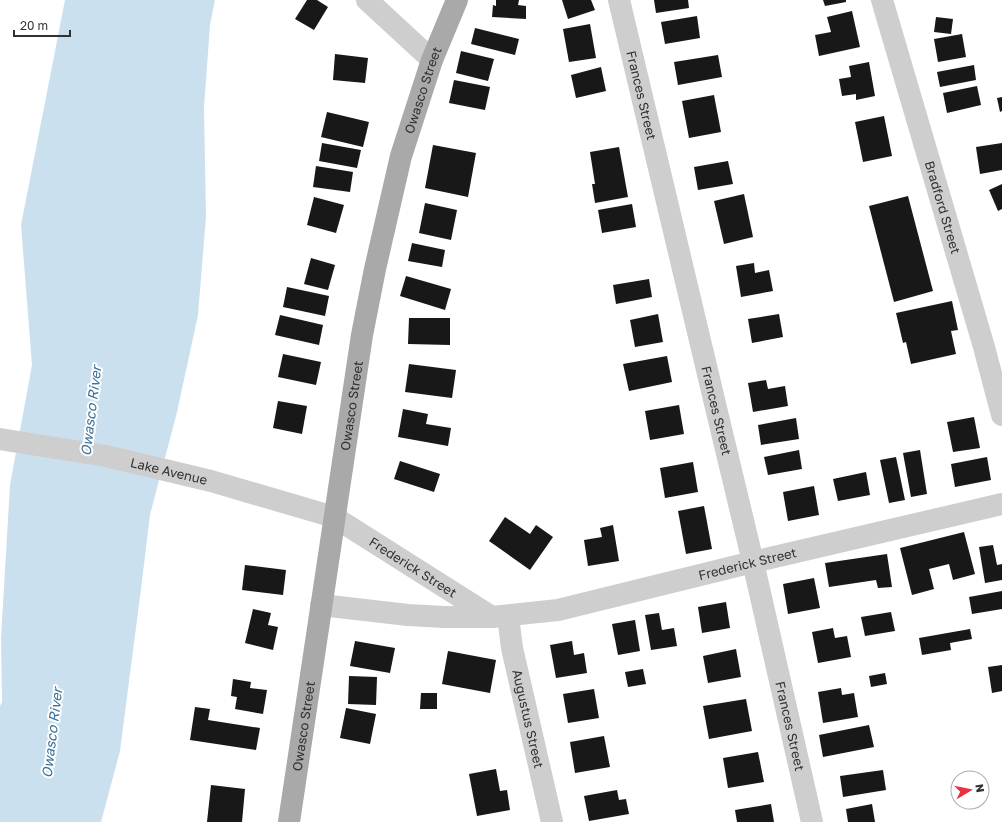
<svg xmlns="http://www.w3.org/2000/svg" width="1002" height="822" font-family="'Golos Text',sans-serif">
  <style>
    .water { fill: #cbe0ee }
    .building { fill: #181818 }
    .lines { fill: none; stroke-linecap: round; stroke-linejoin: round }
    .minor { stroke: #cecece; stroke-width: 22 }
    .major { stroke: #a9a9a9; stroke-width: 22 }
    .labels { text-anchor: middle; stroke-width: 4; stroke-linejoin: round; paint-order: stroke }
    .street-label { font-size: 13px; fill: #313131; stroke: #fff }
    .water-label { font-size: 14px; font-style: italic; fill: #3c7396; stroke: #fff }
  </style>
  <rect width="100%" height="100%" fill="#fff"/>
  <polygon class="water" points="65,0 215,0 210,25 204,107 206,217 198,315 177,412 150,515 141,589 120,751 101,822 0,822 0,706 2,702 1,638 10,485 32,365 21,225"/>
  <g class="building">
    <polygon points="307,0 317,0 328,7 314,30 295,19"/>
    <polygon points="496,0 519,0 518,5 526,6 526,19 492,17 493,5 496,6"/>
    <polygon points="562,0 591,0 595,10 568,19"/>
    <polygon points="654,0 688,0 689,8 656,13"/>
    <polygon points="823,0 846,0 846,2 825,6"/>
    <polygon points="852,11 860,47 819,56 815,35 831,32 827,17"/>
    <polygon points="697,16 700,38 665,44 661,22"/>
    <polygon points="936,17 953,19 951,34 934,32"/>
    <polygon points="590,24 596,58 569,62 563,29"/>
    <polygon points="475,28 519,39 515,55 471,44"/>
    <polygon points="962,34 966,57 938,62 934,39"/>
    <polygon points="461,51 494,59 488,81 456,73"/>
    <polygon points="335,54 368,58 365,83 333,80"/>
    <polygon points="718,55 722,77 678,85 674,62"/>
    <polygon points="869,62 875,96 856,100 856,94 842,96 839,79 851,77 849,66"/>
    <polygon points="974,65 976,80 940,87 937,72"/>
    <polygon points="601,67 606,91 576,98 571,75"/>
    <polygon points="454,80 490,87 485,110 449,103"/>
    <polygon points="977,86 981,105 947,113 943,93"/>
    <polygon points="714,95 721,132 689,138 682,101"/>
    <polygon points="1002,97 1002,111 1000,112 997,98"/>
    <polygon points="327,112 369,122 363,147 321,137"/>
    <polygon points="884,116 892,156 863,162 855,122"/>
    <polygon points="322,143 361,150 357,168 319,161"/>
    <polygon points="1002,143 1002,170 980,174 976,147"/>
    <polygon points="433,145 476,153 468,197 425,188"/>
    <polygon points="619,147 628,197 595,203 592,184 595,184 590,152"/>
    <polygon points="728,161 733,184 698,190 694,167"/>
    <polygon points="316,166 353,172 350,192 313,187"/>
    <polygon points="1002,184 1002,209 998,211 989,190"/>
    <polygon points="744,194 753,237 724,244 714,201"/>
    <polygon points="908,196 933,291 894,302 869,206"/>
    <polygon points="314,197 344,205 336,233 307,225"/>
    <polygon points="425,203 457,210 451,240 419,233"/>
    <polygon points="632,204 636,227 602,233 598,210"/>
    <polygon points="412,243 445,250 442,267 408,261"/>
    <polygon points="311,258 335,265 328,290 304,284"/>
    <polygon points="754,263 755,273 769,270 773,291 741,297 736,266"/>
    <polygon points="406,276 451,289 445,310 400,296"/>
    <polygon points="649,279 652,297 616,304 613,285"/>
    <polygon points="287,287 329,296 325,316 283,307"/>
    <polygon points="952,301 958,330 951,331 956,354 911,364 906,342 903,343 896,313"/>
    <polygon points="658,314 663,342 635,347 630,320"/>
    <polygon points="779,314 783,337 752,343 748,319"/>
    <polygon points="280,315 323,325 319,345 275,335"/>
    <polygon points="409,318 450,318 450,345 408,344"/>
    <polygon points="283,354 321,362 316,385 278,377"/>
    <polygon points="667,356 672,382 629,391 623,364"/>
    <polygon points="409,364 456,370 452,398 405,392"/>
    <polygon points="766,380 768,389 785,386 788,406 753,412 748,383"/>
    <polygon points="278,401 307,406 302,434 273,428"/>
    <polygon points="679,405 684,434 650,440 645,411"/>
    <polygon points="403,409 428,414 426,424 451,428 448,446 398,437"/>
    <polygon points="974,417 980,448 953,452 947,422"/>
    <polygon points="796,418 799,439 761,445 758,425"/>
    <polygon points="799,450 802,469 768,475 764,457"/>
    <polygon points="920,450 927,494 911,497 903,453"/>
    <polygon points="896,457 905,500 889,503 880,460"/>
    <polygon points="987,457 991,480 955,487 951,464"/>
    <polygon points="400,461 440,474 434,492 394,479"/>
    <polygon points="693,462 698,492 665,498 660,468"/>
    <polygon points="866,472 870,495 838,501 833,479"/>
    <polygon points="814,486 819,515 788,521 783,492"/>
    <polygon points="704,506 712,549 686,554 678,511"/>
    <polygon points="505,517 530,534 536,525 553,537 530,570 489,541"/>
    <polygon points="613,525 619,561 588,566 584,540 602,537 600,528"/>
    <polygon points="964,532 975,574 953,580 949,564 929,569 934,589 912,595 900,548"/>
    <polygon points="993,545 997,565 1002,564 1002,580 985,583 979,547"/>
    <polygon points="887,554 892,587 878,588 876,580 829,587 825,563"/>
    <polygon points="245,565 286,570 283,595 242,590"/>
    <polygon points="814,578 820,608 788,614 783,584"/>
    <polygon points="1002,591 1002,609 972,614 969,597"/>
    <polygon points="726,602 730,628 702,633 698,607"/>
    <polygon points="253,609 271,613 268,625 278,627 273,650 245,643"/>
    <polygon points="891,612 895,631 865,636 861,617"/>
    <polygon points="659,613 662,630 674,628 677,646 651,650 645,615"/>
    <polygon points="635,620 640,651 618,655 612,624"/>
    <polygon points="833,628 835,638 847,636 851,657 818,663 812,632"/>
    <polygon points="970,629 972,639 950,643 951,650 922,655 919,638"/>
    <polygon points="355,641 395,648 390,673 350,666"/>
    <polygon points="572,641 574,655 584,653 587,673 556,678 550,645"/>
    <polygon points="736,649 741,677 708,683 703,656"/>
    <polygon points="448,651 496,660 490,693 442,684"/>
    <polygon points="1002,665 1002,691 992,693 988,667"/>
    <polygon points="643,669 646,684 628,687 625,672"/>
    <polygon points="885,673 887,684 871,687 869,676"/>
    <polygon points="349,676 377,677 376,705 348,704"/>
    <polygon points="233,679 251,682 250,688 267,690 263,714 235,709 237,697 231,696"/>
    <polygon points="841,688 842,695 854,693 858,717 823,723 818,692"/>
    <polygon points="594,689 599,718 568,723 563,694"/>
    <polygon points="421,693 437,693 437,709 420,709"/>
    <polygon points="746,699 752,731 709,739 703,706"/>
    <polygon points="195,707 210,709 208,720 260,728 256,750 190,740"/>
    <polygon points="346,708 376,714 370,744 340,738"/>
    <polygon points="869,725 874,747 823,757 819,735"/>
    <polygon points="604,736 610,767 575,773 570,742"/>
    <polygon points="758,752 764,782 728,788 723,758"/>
    <polygon points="496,769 500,791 507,790 510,810 477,816 469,774"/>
    <polygon points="883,770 886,790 843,797 840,776"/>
    <polygon points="211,785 245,789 242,822 207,822"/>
    <polygon points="617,790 619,800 626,799 629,814 589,821 584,796"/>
    <polygon points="771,804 774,822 737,822 735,810"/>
    <polygon points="872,804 875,822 848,822 846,809"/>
  </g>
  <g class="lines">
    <g class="minor">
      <polyline points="367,0 432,60"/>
      <path id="s1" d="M619 0 717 412 753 562 812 822"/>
      <path id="s2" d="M882 0 984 347 1002 415"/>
      <path id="s3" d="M0 439 106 456 211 481 334 517 492 617"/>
      <path id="s4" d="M321 605 408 615 444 617H492L558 610 753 562 1002 504"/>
      <path id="s5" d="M508 616 512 648 552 822"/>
    </g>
    <path class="major" id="s6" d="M289 822 362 335 375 269 401 156 432 60 457 0"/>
  </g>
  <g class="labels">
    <g class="street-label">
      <text dy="5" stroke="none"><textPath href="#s6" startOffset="745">Owasco Street</textPath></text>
      <text dy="5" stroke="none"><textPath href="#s1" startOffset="98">Frances Street</textPath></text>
      <text dy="5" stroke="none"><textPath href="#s2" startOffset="216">Bradford Street</textPath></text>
      <text dy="5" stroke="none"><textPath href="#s6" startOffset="421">Owasco Street</textPath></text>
      <text dy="5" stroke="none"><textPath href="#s1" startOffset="422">Frances Street</textPath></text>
      <text dy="5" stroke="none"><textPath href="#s3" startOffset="172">Lake Avenue</textPath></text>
      <text dy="5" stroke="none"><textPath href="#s4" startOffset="433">Frederick Street</textPath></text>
      <text dy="5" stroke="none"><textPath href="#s3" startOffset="437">Frederick Street</textPath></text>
      <text dy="5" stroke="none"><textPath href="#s5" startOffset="105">Augustus Street</textPath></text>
      <text dy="5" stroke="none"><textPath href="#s6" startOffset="97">Owasco Street</textPath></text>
      <text dy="5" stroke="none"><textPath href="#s1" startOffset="746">Frances Street</textPath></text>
    </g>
    <g class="water-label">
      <text transform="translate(91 411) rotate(-83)" y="5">Owasco River</text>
      <text transform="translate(52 733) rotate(-83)" y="5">Owasco River</text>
    </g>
  </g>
  <g transform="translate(970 790) rotate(80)"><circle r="19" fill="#ffffff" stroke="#adadad"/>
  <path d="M0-3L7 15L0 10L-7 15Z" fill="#e93140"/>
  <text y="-6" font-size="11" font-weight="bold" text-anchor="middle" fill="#313131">N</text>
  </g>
  <path d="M14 30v6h56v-6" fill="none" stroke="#313131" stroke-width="2"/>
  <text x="20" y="30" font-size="12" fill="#313131" stroke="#ffffff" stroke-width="3" paint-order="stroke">20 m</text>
</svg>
